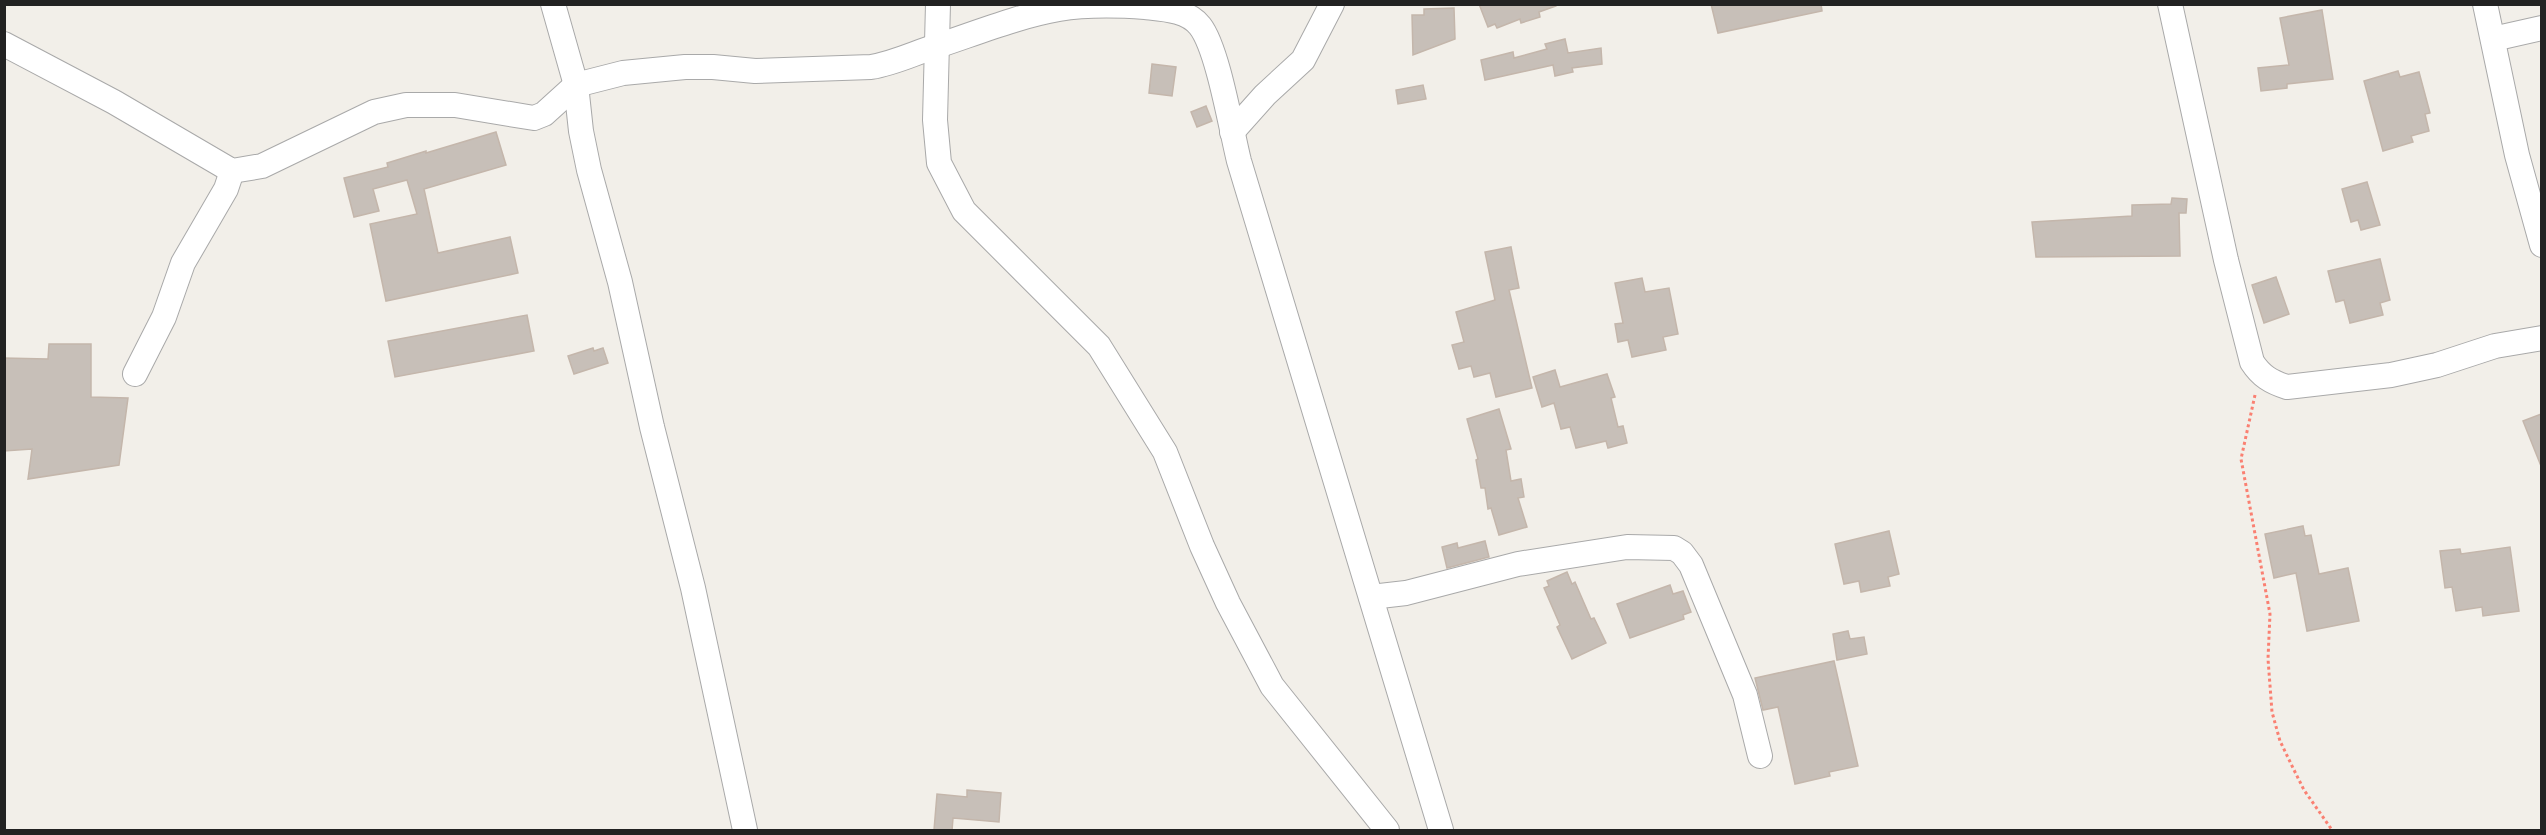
<svg xmlns="http://www.w3.org/2000/svg" width="2546" height="835" font-family="Helvetica,sans-serif">
  <style>
    .building { fill: #c7bfb8; stroke: #c4b6ab; stroke-width: 1.5 }
    .lines { fill: none; stroke-linecap: round; stroke-linejoin: round }
    .minor-casing { stroke: #a9a9a9; stroke-width: 26 }
    .path { stroke: #fa8072; stroke-width: 3; stroke-dasharray: 3 3; stroke-linecap: butt }
    .minor { stroke: #fff; stroke-width: 24 }
  </style>
  <rect width="100%" height="100%" fill="#f2efe9"/>
  <g class="building">
    <polygon points="1479,4 1556,4 1556,6 1539,12 1540,17 1521,23 1520,19 1497,28 1495,24 1488,27"/>
    <polygon points="1711,4 1821,4 1822,11 1718,33"/>
    <polygon points="1454,8 1455,39 1413,55 1412,15 1424,15 1424,9"/>
    <polygon points="2322,10 2333,79 2287,84 2287,88 2261,91 2258,68 2289,65 2280,18"/>
    <polygon points="1565,39 1568,53 1601,48 1602,64 1572,68 1573,72 1555,76 1553,65 1485,80 1481,60 1513,52 1514,58 1547,49 1545,44"/>
    <polygon points="1152,64 1176,67 1172,96 1149,93"/>
    <polygon points="2398,71 2400,77 2419,72 2430,113 2425,114 2429,131 2411,136 2413,142 2383,151 2364,81"/>
    <polygon points="1423,85 1426,99 1398,104 1396,90"/>
    <polygon points="1206,106 1212,121 1197,127 1191,112"/>
    <polygon points="496,132 506,165 424,189 438,253 510,237 518,273 386,301 370,224 417,214 407,180 373,189 379,211 354,217 344,178 388,167 387,163 426,151 426,153"/>
    <polygon points="2367,182 2380,225 2361,230 2358,220 2351,222 2342,189"/>
    <polygon points="2172,198 2187,199 2186,213 2179,213 2180,256 2036,257 2032,222 2132,216 2132,205 2171,204"/>
    <polygon points="1511,247 1519,288 1509,290 1532,388 1496,397 1490,373 1474,377 1471,366 1459,369 1452,345 1464,342 1456,312 1495,300 1485,252"/>
    <polygon points="2380,259 2390,300 2380,303 2383,315 2350,323 2344,300 2336,302 2328,271"/>
    <polygon points="2276,277 2289,314 2264,323 2252,285"/>
    <polygon points="1642,278 1645,292 1669,288 1678,334 1663,337 1666,350 1632,357 1628,340 1618,342 1615,324 1623,323 1615,283"/>
    <polygon points="527,315 534,351 395,377 388,341"/>
    <polygon points="49,344 91,344 91,397 128,398 119,465 28,479 32,449 4,451 4,358 48,359"/>
    <polygon points="593,348 594,351 603,348 608,363 574,374 568,356"/>
    <polygon points="1555,370 1560,387 1607,374 1615,397 1611,398 1618,427 1623,426 1627,443 1608,448 1606,441 1576,448 1570,427 1561,429 1554,403 1542,407 1533,377"/>
    <polygon points="1499,409 1511,449 1506,450 1511,481 1521,479 1524,497 1518,498 1527,527 1499,535 1491,508 1488,509 1485,488 1481,488 1476,460 1478,459 1467,419"/>
    <polygon points="2541,414 2541,466 2523,421"/>
    <polygon points="2303,526 2305,536 2311,535 2319,574 2348,568 2359,621 2307,631 2296,573 2274,578 2265,534"/>
    <polygon points="1889,531 1899,574 1888,577 1890,586 1861,592 1859,581 1844,584 1835,544"/>
    <polygon points="1485,541 1489,557 1447,568 1442,547 1457,543 1458,548"/>
    <polygon points="2510,547 2519,611 2483,616 2482,607 2456,611 2452,587 2445,588 2440,551 2460,549 2461,554"/>
    <polygon points="1567,572 1572,584 1575,582 1591,619 1594,618 1606,643 1572,659 1557,627 1560,625 1544,588 1549,586 1547,581"/>
    <polygon points="1670,585 1673,594 1683,591 1691,612 1683,615 1684,619 1630,638 1617,604"/>
    <polygon points="1848,631 1850,639 1864,637 1867,654 1837,660 1833,634"/>
    <polygon points="1834,661 1858,766 1829,772 1830,776 1795,784 1778,707 1763,710 1755,678"/>
    <polygon points="967,790 1001,793 999,822 953,818 952,831 934,830 937,794 967,797"/>
  </g>
  <g class="lines">
    <defs>
      <g id="minor">
        <polyline points="553,4 576,85 581,131 589,170 620,282 652,427 693,588 745,830"/>
        <polyline points="938,4 935,120 939,163 964,211 1099,346 1165,452 1202,546 1228,603 1272,686 1387,830"/>
        <path d="M2170 4 2226 260 2252 362C2261 376 2271 382 2287 387L2391 375 2437 365 2495 346 2542 338"/>
        <polyline points="2485,4 2517,155 2542,245"/>
        <polyline points="2493,39 2542,28"/>
        <path d="M4 44 114 102 232 171 262 166 374 112 406 105H455L534 118 544 114 576 85 623 73 685 67H713L755 71 871 67C896 63 916 52 940 45 979 32 1019 16 1059 9 1088 4 1116 5 1145 7 1164 9 1188 10 1200 26 1218 49 1231 129 1239 161L1441 830"/>
        <polyline points="1232,132 1265,95 1303,60 1332,4"/>
        <polyline points="135,374 164,317 183,263 226,189 232,171"/>
        <polyline points="1371,597 1406,593 1518,564 1627,547 1674,548 1682,553 1691,565 1745,695 1760,756"/>
      </g>
    </defs>
    <use href="#minor" class="minor-casing"/>
    <polyline class="path" points="2255,395 2241,459 2270,614 2268,659 2272,712 2280,741 2294,770 2304,790 2332,830"/>
    <use href="#minor" class="minor"/>
  </g>
  <rect width="2546" height="835" fill="none" stroke="#222222" stroke-width="12"/>
</svg>
